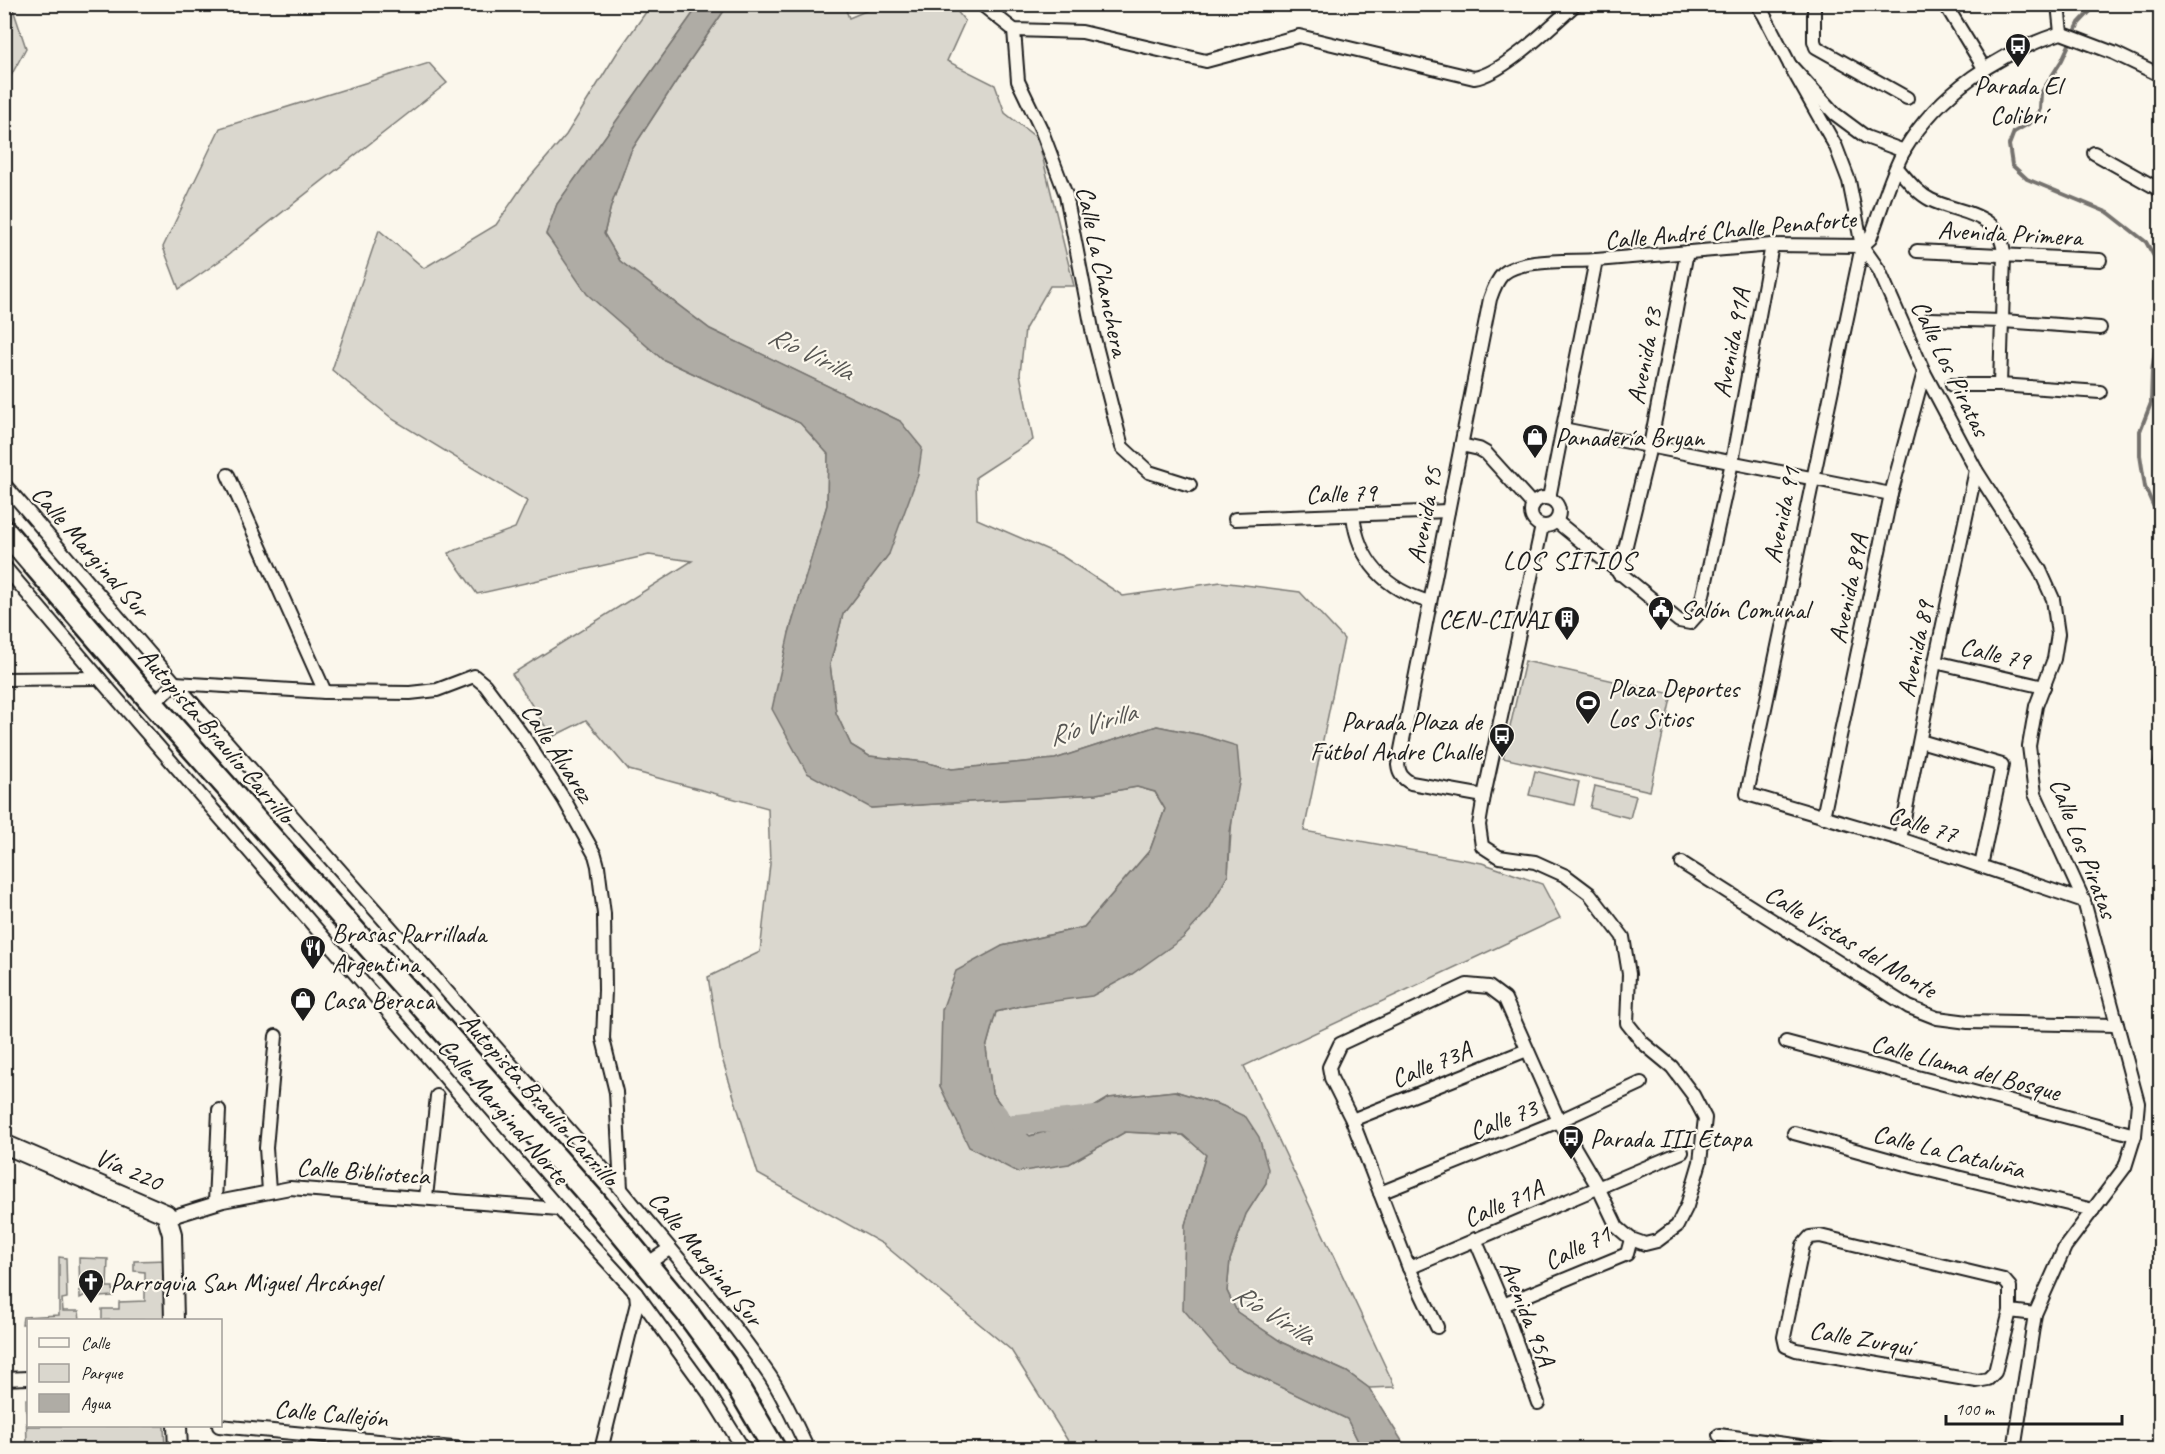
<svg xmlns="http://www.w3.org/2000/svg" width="2165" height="1454" font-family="Caveat,sans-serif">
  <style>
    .green { fill: #dad7ce; stroke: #7b7a75; stroke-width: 1.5 }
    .water { fill: #afaca5; stroke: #74726e; stroke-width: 1.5 }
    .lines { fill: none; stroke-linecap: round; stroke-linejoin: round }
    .stream { stroke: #74726e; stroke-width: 4 }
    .river { stroke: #afaca5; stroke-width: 21 }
    .minor-casing { stroke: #1c1c1c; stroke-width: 16 }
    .secondary-casing { stroke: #1c1c1c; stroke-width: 22 }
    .trunk-casing { stroke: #1c1c1c; stroke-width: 26 }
    .minor { stroke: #fbf7ec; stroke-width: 12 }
    .secondary { stroke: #fbf7ec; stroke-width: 18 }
    .trunk { stroke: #fbf7ec; stroke-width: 21 }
    .labels { text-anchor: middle; stroke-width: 4.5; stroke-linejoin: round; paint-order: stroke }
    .poi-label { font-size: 26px; fill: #1c1c1c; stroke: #fbf7ec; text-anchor: start }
    .street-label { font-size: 26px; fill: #1c1c1c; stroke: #fbf7ec }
    .water-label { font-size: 27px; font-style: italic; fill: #575653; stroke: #fbf7ec }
    .neighbourhood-label { font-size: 27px; letter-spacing: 1.5px; fill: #1c1c1c; stroke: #fbf7ec }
  </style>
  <rect width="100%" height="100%" fill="#fbf7ec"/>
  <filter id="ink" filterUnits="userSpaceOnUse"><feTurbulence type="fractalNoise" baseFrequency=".0167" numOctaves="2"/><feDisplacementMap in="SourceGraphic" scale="12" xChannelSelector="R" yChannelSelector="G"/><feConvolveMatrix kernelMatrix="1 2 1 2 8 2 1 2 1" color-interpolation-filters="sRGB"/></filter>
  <g filter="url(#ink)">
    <g class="green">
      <polygon points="5,4 16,5 13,9 26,48 5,87"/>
      <polygon points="651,5 699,5 557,204 546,235 662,359 800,423 828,454 827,505 789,633 871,808 1096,794 1137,787 1155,792 1165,809 1150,850 1084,927 1002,946 940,1086 1069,1164 1125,1132 1183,1135 1206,1154 1185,1225 1228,1362 1347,1419 1362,1449 1073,1449 1011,1350 883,1244 758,1174 721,1055 708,977 760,952 770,864 768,808 629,770 586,720 552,737 512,674 692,561 649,555 477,594 448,553 515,528 527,501 394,420 332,370 379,230 424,268 496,225 524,184 566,135 617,53"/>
      <polygon points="728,5 844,5 849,18 880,5 952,5 965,21 947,61 995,85 1005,113 1038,139 1074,286 1050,286 1025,329 1020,374 1033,440 976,477 977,519 1062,556 1123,596 1221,582 1300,592 1344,639 1304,831 1482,863 1542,884 1560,918 1244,1066 1395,1387 1369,1388 1347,1372 1283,1343 1237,1312 1227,1291 1230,1260 1246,1214 1266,1183 1223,1106 1175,1091 1109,1098 1059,1128 1029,1136 1011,1119 992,1093 986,1048 996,1012 1025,1005 1228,875 1237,747 1201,735 1157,726 1055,759 952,769 924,762 869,756 851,745 836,713 830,664 843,614 889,554 900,421 710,329 620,261 604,234 611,206 631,151 686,66"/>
      <polygon points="429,63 447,83 228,255 179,289 163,247 220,128"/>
      <polygon points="1525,661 1672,694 1650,791 1503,758"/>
      <polygon points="1535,771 1579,782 1574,805 1529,795"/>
      <polygon points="1595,786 1636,796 1630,818 1590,808"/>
      <polygon points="59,1257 66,1258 67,1298 62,1299 63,1311 79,1311 80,1320 28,1320 28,1324 22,1324 23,1317 59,1315"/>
      <polygon points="79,1258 108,1259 107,1287 113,1287 113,1296 99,1297 89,1293 80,1298"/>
      <polygon points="167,1260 168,1320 102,1320 102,1309 119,1309 119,1302 145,1301 145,1272 134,1271 134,1261"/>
      <polygon points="26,1399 28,1399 28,1426 164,1426 165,1449 27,1449"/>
    </g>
    <polygon class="water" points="699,5 728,5 686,66 631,151 611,206 604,234 620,261 710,329 900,421 922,448 918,475 889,554 843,614 830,664 836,713 851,745 869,756 924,762 952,769 1055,759 1157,726 1201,735 1237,746 1240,778 1230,832 1228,875 1209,909 1183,938 1132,974 1092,996 1025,1005 996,1012 986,1048 992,1093 1011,1119 1030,1136 1059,1128 1109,1098 1175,1091 1223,1106 1246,1117 1259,1137 1268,1169 1266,1183 1246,1214 1230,1260 1227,1291 1237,1312 1283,1343 1347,1372 1369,1388 1407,1449 1362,1449 1347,1419 1228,1362 1183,1309 1185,1225 1206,1155 1183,1135 1125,1132 1069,1164 1017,1172 969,1147 940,1086 942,1010 956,971 1002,946 1084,927 1150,850 1165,809 1155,792 1137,787 1096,794 871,808 807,773 772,709 789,633 827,505 828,454 800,423 662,359 587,294 546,234 557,204"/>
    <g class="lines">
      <g class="stream">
        <polyline points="2097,4 2079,23 2062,60 2041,93 2040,109 2035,120 2014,132 2009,145 2012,165 2027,179 2109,213 2146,242 2160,267"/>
        <polyline points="2160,313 2152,372 2151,403 2140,431 2140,455 2145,487 2160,521"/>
        <polyline points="2160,741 2154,765 2160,785"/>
      </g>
      <polyline class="river" points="997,1114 1002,1126 1101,1116"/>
      <defs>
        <g id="minor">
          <path d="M981 4 1014 30 1082 32 1206 61 1299 36 1474 78C1503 74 1553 24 1576 4"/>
          <polyline points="1757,4 1764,15 1790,65 1835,114 1866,137 1904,151"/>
          <polyline points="1814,4 1814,41 1816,47 1907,98"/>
          <polyline points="1945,4 1984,68"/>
          <polyline points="2058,4 2061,33"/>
          <polyline points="1014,30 1018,81 1041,129 1066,195 1093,334 1122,447 1149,472 1190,485"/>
          <polyline points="1790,65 1836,147 1849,181 1862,246 1747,794 1900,839 2084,901"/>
          <polyline points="2094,153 2160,190"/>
          <path d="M1897 168C1907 179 1917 193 1931 200 1960 214 2002 212 2004 255L2000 385"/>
          <polyline points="1862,246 1879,270 1924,372 1976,470 2040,570 2053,599 2058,634 2054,659 2036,706 2029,746 2035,794 2084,901 2138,1103 2135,1135 2125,1167 2065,1247 2035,1314 2014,1450"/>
          <polyline points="1917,251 2100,260"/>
          <polyline points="1930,319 2003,321 2100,328"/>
          <polyline points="1952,385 2000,385 2100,392"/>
          <polyline points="1563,429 1891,494"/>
          <polyline points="1461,445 1479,449 1486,453 1533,505"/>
          <polyline points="228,475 325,692"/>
          <path d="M4 484 175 683 621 1189C671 1251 725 1310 770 1376 785 1399 796 1425 808 1450"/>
          <circle cx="1545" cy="512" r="14"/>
          <path d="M1549 498 1596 260 1772 245 1862 246 1870 239C1881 211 1890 175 1905 149 1939 92 1999 53 2061 33L2114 53 2160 75"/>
          <path d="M1353 515C1358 561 1386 590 1430 602"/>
          <polyline points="1235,519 1448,511"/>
          <polyline points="1556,521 1679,621 1690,623 1699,613 1732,462 1772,245"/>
          <polyline points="4,566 99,678 559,1209 636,1293 708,1392 744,1450"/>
          <polyline points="1619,574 1650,446 1687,252"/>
          <polyline points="1935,662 2044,687"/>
          <polyline points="4,679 99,678"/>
          <polyline points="153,704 175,683 325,692 410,693 437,690 474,676 485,685 523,736 565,801 595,855 598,866 604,914 605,990 603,1039 616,1092 621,1189"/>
          <polyline points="1920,741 2002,765 1981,866"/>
          <path d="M1484 796 1411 783C1402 778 1399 774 1398 765L1490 299C1493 290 1497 280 1503 274 1520 258 1574 262 1596 260"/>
          <polyline points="1823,817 1891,494 1924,372"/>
          <polyline points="1900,839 1935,662 1976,470"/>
          <polyline points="1682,863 1909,1007 1937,1018 1968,1022 2117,1025"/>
          <polyline points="1786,1042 2135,1135"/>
          <polyline points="1352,1120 1527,1050"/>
          <polyline points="1794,1133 1916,1167 2093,1210"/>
          <polyline points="269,1191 266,1148 276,1036"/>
          <polyline points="1380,1193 1559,1121 1641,1083"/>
          <polyline points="426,1197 437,1096"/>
          <polyline points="215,1203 219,1110"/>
          <polyline points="168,1218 223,1201 290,1188 559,1209"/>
          <polygon points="1820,1236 2004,1280 2010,1287 2010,1311 1995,1372 1988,1379 1977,1381 1796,1350 1786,1346 1784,1337 1803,1245 1810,1237"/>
          <polyline points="1475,1239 1503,1305 1538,1403"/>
          <polyline points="647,1264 669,1249"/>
          <polyline points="1409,1268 1682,1152"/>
          <polyline points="1503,1305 1627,1254 1631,1239"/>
          <polyline points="2010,1311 2035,1314"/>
          <polyline points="1437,1327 1409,1268 1352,1120 1331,1078 1329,1067 1340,1044 1467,985 1489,987 1505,999 1559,1121 1598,1187 1617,1227 1631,1239 1645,1244 1657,1241 1677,1226 1687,1206 1700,1162 1705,1118 1693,1095 1672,1067 1643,1043 1627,1023 1629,974 1623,937 1590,894 1566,876 1535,862 1499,857 1482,846 1479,825 1484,796 1542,526"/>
          <polyline points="4,1379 28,1378"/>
          <polyline points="219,1426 474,1450"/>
          <polyline points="1719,1435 1830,1450"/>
          <polyline points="601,1450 637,1303 636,1293"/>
        </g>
        <g id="secondary">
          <polyline points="4,1144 166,1214 172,1234 174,1320"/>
          <polyline points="177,1426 178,1450"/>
        </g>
        <polyline id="trunk" points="4,530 153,704 592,1198 687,1313 725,1365 775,1450"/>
      </defs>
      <use href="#minor" class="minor-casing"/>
      <use href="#secondary" class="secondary-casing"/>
      <use href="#trunk" class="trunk-casing"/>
      <use href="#minor" class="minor"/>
      <use href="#secondary" class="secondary"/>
      <use href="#trunk" class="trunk"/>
    </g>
  </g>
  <defs>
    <symbol id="bus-pin" viewBox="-11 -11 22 30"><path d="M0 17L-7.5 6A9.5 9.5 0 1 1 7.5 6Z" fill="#1c1c1c" stroke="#fbf7ec"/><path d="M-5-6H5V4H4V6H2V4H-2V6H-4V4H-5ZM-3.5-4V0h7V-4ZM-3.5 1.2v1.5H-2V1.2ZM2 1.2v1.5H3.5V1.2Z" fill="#fff"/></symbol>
    <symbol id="shop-pin" viewBox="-11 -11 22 30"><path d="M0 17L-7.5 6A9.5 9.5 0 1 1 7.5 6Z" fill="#1c1c1c" stroke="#fbf7ec"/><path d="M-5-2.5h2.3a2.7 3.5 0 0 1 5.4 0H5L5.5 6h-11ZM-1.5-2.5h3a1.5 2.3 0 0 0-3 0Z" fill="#fff"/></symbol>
    <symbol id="civic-pin" viewBox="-11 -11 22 30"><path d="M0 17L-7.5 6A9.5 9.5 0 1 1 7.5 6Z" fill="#1c1c1c" stroke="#fbf7ec"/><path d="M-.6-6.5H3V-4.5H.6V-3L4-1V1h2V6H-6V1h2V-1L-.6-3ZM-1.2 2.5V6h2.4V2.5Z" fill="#fff"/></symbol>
    <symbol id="building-pin" viewBox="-11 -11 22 30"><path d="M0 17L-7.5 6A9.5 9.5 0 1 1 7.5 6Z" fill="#1c1c1c" stroke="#fbf7ec"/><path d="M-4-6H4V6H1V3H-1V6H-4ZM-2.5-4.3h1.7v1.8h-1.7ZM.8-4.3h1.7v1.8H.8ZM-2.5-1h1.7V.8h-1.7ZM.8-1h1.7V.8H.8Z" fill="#fff"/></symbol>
    <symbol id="stadium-pin" viewBox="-11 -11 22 30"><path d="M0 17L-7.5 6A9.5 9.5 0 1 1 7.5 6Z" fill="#1c1c1c" stroke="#fbf7ec"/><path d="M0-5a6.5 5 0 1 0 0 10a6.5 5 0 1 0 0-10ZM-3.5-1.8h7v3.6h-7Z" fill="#fff"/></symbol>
    <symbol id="restaurant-pin" viewBox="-11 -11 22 30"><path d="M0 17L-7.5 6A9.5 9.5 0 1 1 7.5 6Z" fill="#1c1c1c" stroke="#fbf7ec"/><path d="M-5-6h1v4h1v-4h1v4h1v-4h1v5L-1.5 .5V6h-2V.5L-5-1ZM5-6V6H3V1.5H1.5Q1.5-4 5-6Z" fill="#fff"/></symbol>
    <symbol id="church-pin" viewBox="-11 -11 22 30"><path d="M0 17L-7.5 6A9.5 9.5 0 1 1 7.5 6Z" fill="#1c1c1c" stroke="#fbf7ec"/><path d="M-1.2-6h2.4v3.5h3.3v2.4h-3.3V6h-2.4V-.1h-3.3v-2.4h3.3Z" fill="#fff"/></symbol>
  </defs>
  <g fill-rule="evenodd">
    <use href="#bus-pin" x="2003" y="31" width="30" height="40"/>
    <use href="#shop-pin" x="1520" y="422" width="30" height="40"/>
    <use href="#civic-pin" x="1646" y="594" width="30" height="40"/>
    <use href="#building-pin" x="1552" y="604" width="30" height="40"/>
    <use href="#stadium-pin" x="1573" y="688" width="30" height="40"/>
    <use href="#bus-pin" x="1487" y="721" width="30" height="40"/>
    <use href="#restaurant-pin" x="298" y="933" width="30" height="40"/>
    <use href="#shop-pin" x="288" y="985" width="30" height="40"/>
    <use href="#bus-pin" x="1556" y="1123" width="30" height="40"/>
    <use href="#church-pin" x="76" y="1267" width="30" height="40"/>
  </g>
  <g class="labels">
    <g class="poi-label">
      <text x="2018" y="94" text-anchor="middle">Parada El<tspan x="2018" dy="30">Colibrí</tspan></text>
      <text x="1555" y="446">Panadería Bryan</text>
      <text x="1680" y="618">Salón Comunal</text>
      <text x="1548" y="628" text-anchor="end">CEN-CINAI</text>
      <text x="1608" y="697">Plaza Deportes<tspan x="1608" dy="30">Los Sitios</tspan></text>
      <text x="1482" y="730" text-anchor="end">Parada Plaza de<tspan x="1482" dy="30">Fútbol Andre Challe</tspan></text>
      <text x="332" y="942">Brasas Parrillada<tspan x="332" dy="30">Argentina</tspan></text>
      <text x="322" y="1009">Casa Beraca</text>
      <text x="1590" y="1147">Parada III Etapa</text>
      <text x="110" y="1291">Parroquia San Miguel Arcángel</text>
    </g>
    <g class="street-label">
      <text transform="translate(1730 229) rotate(-5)" y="9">Calle André Challe Penaforte</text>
      <text transform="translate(2010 233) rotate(3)" y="9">Avenida Primera</text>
      <text transform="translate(1103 271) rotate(78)" y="9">Calle La Chanchera</text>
      <text transform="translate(1731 343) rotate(-79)" y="9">Avenida 91A</text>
      <text transform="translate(1644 356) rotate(-79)" y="9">Avenida 93</text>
      <text transform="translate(1951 368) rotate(64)" y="9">Calle Los Piratas</text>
      <text transform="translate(1341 493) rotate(-2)" y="9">Calle 79</text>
      <text transform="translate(1424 515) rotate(-79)" y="9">Avenida 95</text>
      <text transform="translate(1781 515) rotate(-78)" y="9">Avenida 91</text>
      <text transform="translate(91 551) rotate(49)" y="9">Calle Marginal Sur</text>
      <text transform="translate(1848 589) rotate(-78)" y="9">Avenida 89A</text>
      <text transform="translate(1915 649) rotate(-78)" y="9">Avenida 89</text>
      <text transform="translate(1995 653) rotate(13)" y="9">Calle 79</text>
      <text transform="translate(217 735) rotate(49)" y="9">Autopista Braulio Carrillo</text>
      <text transform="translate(558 752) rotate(57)" y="9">Calle Álvarez</text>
      <text transform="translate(1923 824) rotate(18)" y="9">Calle 77</text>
      <text transform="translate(2084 848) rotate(69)" y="9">Calle Los Piratas</text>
      <text transform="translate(1851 941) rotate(31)" y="9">Calle Vistas del Monte</text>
      <text transform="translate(1431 1064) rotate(-22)" y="9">Calle 73A</text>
      <text transform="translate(1966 1067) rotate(15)" y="9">Calle Llama del Bosque</text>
      <text transform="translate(540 1099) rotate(48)" y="9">Autopista Braulio Carrillo</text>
      <text transform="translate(504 1111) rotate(49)" y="9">Calle Marginal Norte</text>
      <text transform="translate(1503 1119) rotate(-22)" y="9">Calle 73</text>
      <text transform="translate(1949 1151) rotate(14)" y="9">Calle La Cataluña</text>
      <text transform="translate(129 1169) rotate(24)" y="9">Vía 220</text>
      <text transform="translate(363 1171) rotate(4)" y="9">Calle Biblioteca</text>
      <text transform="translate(1503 1203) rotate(-23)" y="9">Calle 71A</text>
      <text transform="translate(1577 1247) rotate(-26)" y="9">Calle 71</text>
      <text transform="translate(706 1258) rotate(51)" y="9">Calle Marginal Sur</text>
      <text transform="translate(1528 1313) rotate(69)" y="9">Avenida 95A</text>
      <text transform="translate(1861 1338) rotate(10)" y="9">Calle Zurquí</text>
      <text transform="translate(331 1413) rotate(5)" y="9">Calle Callejón</text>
    </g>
    <g class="water-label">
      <text transform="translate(811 353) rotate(26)" y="9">Río Virilla</text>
      <text transform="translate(1092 724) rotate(-17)" y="9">Río Virilla</text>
      <text transform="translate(1274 1314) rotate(32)" y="9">Río Virilla</text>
    </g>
    <g class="neighbourhood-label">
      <text x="1569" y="569">LOS SITIOS</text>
    </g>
  </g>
  <rect width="2165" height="1454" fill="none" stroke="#fbf7ec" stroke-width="24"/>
  <rect x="12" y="12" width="2141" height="1430" fill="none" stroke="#1c1c1c" stroke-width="2" filter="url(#ink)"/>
  <rect x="27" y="1319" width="195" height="108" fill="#fbf7ec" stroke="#a29f99" stroke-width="1.5"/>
  <rect x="39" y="1338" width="30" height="9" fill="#fbf7ec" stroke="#a29f99" stroke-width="1.5"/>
  <text x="81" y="1349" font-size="18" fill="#1c1c1c">Calle</text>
  <rect x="39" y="1364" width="30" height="18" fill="#dad7ce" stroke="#a29f99" stroke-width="1.5"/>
  <text x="81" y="1379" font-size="18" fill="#1c1c1c">Parque</text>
  <rect x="39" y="1394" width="30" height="18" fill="#afaca5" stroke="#a29f99" stroke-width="1.5"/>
  <text x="81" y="1409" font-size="18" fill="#1c1c1c">Agua</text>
  <path d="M1946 1415v9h176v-9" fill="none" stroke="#1c1c1c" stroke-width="3"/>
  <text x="1955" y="1415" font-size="18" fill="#1c1c1c" stroke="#fbf7ec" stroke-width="4.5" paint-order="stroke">100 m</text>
</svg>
